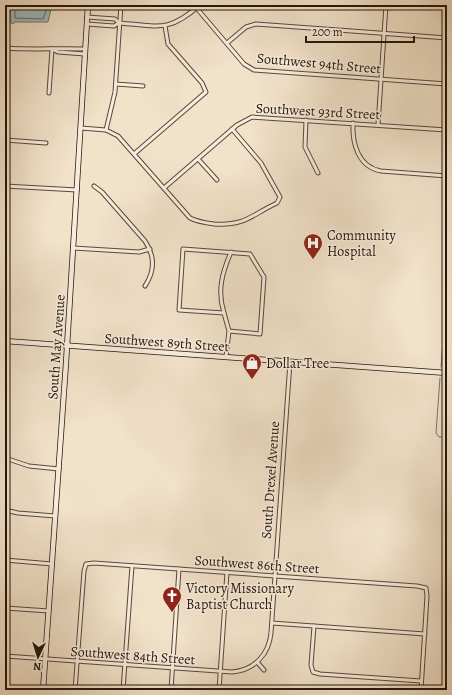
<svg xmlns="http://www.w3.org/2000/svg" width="452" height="695" font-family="Alegreya,serif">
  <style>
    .water { fill: #9ebcbf; stroke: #6e7977 }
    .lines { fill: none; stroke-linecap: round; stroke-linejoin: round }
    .shore { stroke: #626864; stroke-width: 1 }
    .stream { stroke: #6e7977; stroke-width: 1 }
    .minor-casing { stroke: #59483a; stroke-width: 5 }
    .secondary-casing { stroke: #26150a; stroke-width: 6 }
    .minor { stroke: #f7ecdd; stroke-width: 3 }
    .secondary { stroke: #f7ecdd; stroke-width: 4.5 }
    .labels { text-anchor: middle; stroke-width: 3; stroke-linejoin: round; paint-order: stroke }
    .street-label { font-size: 14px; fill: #26150a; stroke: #f7ecdd }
    .poi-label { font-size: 14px; fill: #26150a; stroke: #f7ecdd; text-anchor: start }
  </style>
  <rect width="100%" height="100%" fill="#f2e2ca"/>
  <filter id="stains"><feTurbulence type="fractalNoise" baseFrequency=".005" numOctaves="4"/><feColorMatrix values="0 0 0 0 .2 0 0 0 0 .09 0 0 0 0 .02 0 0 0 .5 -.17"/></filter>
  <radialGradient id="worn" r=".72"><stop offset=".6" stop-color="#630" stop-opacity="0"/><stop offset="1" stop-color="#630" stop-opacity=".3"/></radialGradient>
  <polygon class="water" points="11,5 52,5 48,22 16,22 12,24 10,20"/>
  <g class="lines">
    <polyline class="shore" points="15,5 15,18 43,19 48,5"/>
    <g class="stream">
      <polyline points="447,227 445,233 447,241 442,247 447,255"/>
      <polyline points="441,367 444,327 447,322"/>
      <polyline points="440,378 436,433 439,437 447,437"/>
    </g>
    <defs>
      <g id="minor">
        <polyline points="194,5 244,64 254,70 447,84"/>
        <path d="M87 17 115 19 119 23C159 26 168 33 200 5"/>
        <polyline points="87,24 114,26 119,23"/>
        <polyline points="227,43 246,27 256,24 447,38"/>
        <path d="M5 48C32 50 58 48 85 49"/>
        <polyline points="52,49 58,52 85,54"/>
        <polyline points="116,84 143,86"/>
        <polyline points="49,93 52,49"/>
        <polyline points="306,120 305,147 318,173"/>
        <path d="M353 123C352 143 358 167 381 171L447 176"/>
        <polyline points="378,125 386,5"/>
        <path d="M81 128 106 130 118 136 190 218C198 222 206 223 214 224 246 226 251 215 277 203L280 197 261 163 232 129"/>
        <polyline points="106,130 115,92 121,5"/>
        <polyline points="5,140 46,143"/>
        <polyline points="134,154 206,92 202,83 168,44 165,26"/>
        <polyline points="198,159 217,180"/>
        <polyline points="5,186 77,190"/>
        <path d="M94 186 102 192 145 241C155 256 155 271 145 286"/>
        <polyline points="164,188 237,125 252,117 447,130"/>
        <polyline points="73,248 139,252 150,249"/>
        <path d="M224 313C217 291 222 273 231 252"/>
        <polyline points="226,357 229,331 224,313 179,310 183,249 250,254 264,277 260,334 229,331"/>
        <polyline points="5,458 29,466 59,469"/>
        <polyline points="5,510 18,513 55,516"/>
        <polyline points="5,560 52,564"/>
        <polyline points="5,608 49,611"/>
        <polyline points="272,623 425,634"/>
        <polyline points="314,626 311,665 313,672 320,674 421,681"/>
        <path d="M5 656 232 672C255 670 269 654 271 633L290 362"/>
        <polyline points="257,662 264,670"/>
        <polyline points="75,690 84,571 86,564 94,563 417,586 426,588 427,596 421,690"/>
        <polyline points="123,690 132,566"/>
        <polyline points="171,690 179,569"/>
        <polyline points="219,690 227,572"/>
      </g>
      <g id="secondary">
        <polyline points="5,341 447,373"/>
        <polyline points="43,690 66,363 88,5"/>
      </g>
    </defs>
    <use href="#minor" class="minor-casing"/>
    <use href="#secondary" class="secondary-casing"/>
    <use href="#minor" class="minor"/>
    <use href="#secondary" class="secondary"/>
  </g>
  <defs>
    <symbol id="hospital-pin" viewBox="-11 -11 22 30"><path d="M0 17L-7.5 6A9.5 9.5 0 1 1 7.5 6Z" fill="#8f2418" stroke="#f7ecdd"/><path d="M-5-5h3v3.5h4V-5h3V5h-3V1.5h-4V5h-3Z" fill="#fff"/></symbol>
    <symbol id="shop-pin" viewBox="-11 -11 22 30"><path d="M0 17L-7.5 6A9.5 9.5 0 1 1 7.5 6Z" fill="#8f2418" stroke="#f7ecdd"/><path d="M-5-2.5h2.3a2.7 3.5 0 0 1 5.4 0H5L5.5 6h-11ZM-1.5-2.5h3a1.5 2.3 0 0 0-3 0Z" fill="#fff"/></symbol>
    <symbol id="church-pin" viewBox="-11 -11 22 30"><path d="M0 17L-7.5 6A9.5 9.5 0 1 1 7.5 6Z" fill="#8f2418" stroke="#f7ecdd"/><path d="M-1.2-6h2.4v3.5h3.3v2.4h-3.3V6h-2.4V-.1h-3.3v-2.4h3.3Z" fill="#fff"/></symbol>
  </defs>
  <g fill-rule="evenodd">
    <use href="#hospital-pin" x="302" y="232" width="22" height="30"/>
    <use href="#shop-pin" x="241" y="352" width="22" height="30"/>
    <use href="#church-pin" x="161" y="585" width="22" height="30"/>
  </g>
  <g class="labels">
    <g class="street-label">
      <text transform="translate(319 63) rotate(5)" y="5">Southwest 94th Street</text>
      <text transform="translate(318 111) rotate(3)" y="5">Southwest 93rd Street</text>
      <text transform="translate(167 342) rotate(4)" y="5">Southwest 89th Street</text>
      <text transform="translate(56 347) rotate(-86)" y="5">South May Avenue</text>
      <text transform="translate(270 480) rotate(-86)" y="5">South Drexel Avenue</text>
      <text transform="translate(257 564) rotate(4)" y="5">Southwest 86th Street</text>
      <text transform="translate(133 655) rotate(4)" y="5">Southwest 84th Street</text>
    </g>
    <g class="poi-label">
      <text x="327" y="240">Community<tspan x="327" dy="16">Hospital</tspan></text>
      <text x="266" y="368">Dollar Tree</text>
      <text x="186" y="593">Victory Missionary<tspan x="186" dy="16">Baptist Church</tspan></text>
    </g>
  </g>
  <rect width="452" height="695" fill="none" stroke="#f2e2ca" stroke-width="20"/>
  <rect x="6" y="6" width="440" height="683" fill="none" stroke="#26150a" stroke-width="2"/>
  <rect x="10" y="10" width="432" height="675" fill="none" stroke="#26150a"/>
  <g transform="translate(38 657) rotate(184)" stroke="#f7ecdd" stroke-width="3" paint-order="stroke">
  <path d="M0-3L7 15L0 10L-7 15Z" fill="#26150a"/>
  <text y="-6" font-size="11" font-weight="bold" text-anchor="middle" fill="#26150a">N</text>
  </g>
  <path d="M306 36v6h108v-6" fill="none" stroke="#26150a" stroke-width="2"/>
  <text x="312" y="36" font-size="12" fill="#26150a" stroke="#f7ecdd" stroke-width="3" paint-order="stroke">200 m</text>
  <rect width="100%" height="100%" filter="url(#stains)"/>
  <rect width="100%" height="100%" fill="url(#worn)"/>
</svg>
